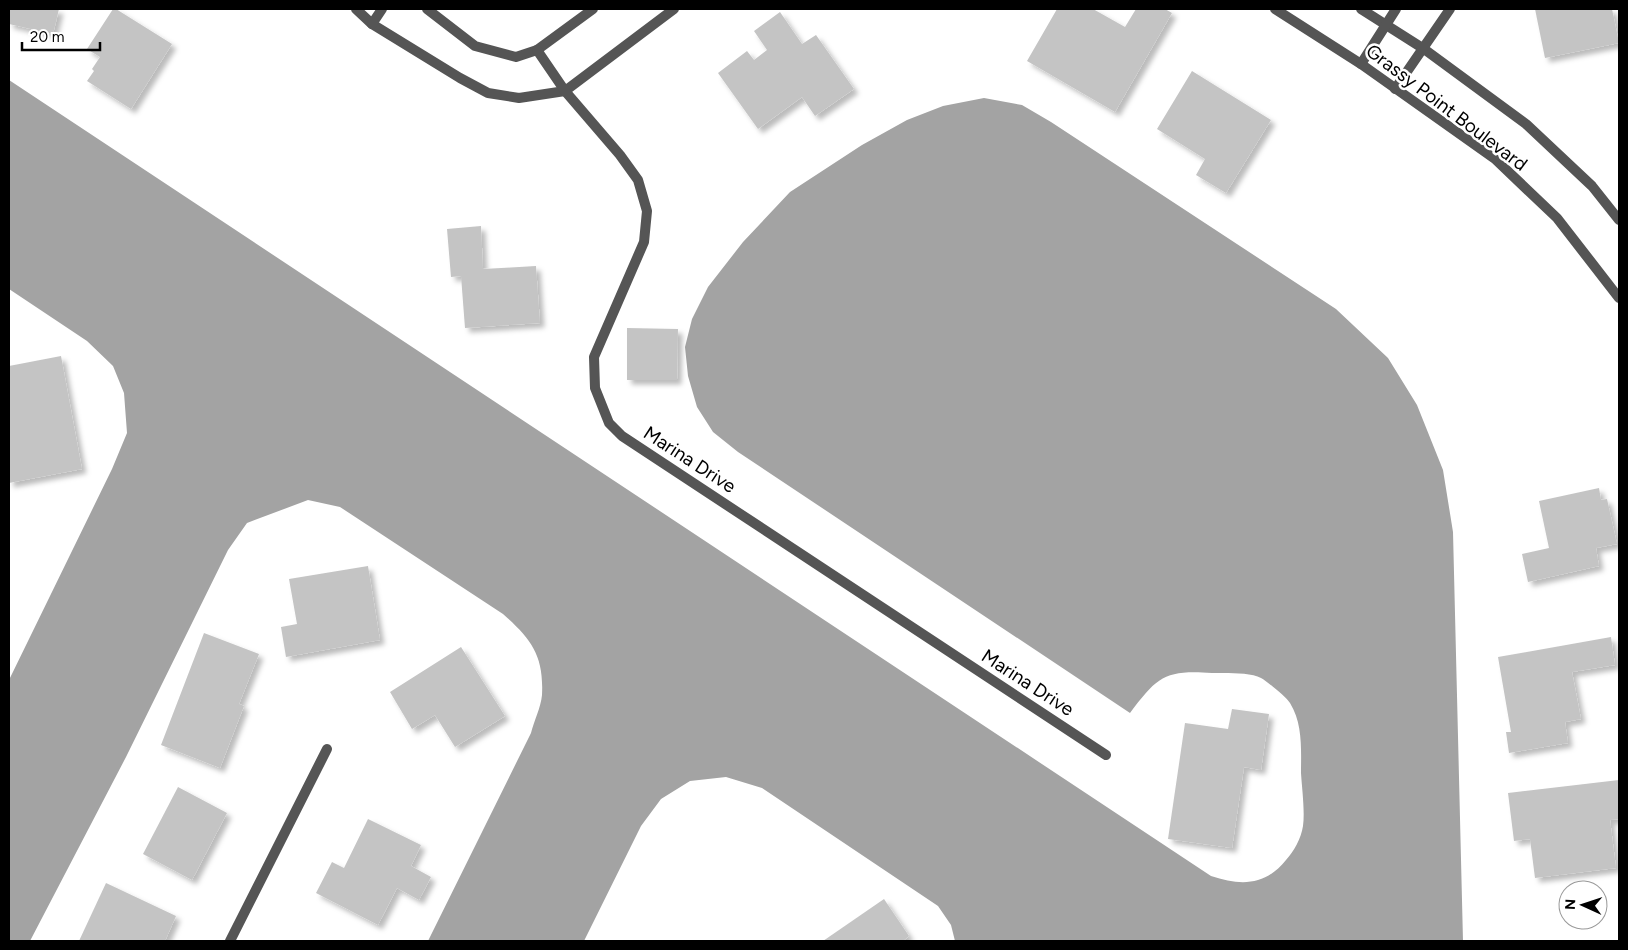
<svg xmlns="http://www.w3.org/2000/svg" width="1628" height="950" font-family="Figtree,sans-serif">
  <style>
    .water { fill: #a3a3a3 }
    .building { fill: #c4c4c4; filter: url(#shadow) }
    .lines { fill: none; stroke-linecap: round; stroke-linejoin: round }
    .street { stroke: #555; stroke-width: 10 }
    .labels { text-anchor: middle; stroke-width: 5; stroke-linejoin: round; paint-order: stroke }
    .street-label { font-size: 19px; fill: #000; stroke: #fff }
  </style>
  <defs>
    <filter id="shadow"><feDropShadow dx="4.5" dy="4.5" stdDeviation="2.5" flood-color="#0004"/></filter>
  </defs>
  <rect width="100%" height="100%" fill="#fff"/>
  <path class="water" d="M9 80 1211 876C1241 886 1265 886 1286 860 1294 851 1301 839 1303 826 1305 811 1302 789 1301 773 1301 750 1303 724 1290 703 1286 697 1268 682 1261 678 1250 672 1225 673 1212 673 1165 670 1158 676 1130 713L738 452 713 432 697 407 688 376 685 347 692 319 708 287 743 242 790 192 862 145 907 120 943 106 984 98 1022 105 1051 122 1336 309 1388 358 1417 405 1443 470 1453 532 1463 941H955L951 925 938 906 762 788 726 777 690 781 661 799 641 826 584 941H428L531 733C534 721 541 707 542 695 544 655 531 639 503 614L340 507 308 500 247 523 228 550 126 757 30 941H9V680L112 469 127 433 124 393 113 366 87 341 9 289Z"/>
  <g class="building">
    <polygon points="9,9 59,9 53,34 9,24"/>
    <polygon points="113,9 116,9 172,44 131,109 87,81 94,71 92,69 100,57 87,49"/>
    <polygon points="1057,9 1093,9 1125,27 1136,9 1165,9 1172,13 1115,112 1027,61"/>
    <polygon points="1535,9 1612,9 1619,43 1545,58"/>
    <polygon points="780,12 802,44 816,35 854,89 815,116 802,97 758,129 718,73 747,51 754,60 767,50 754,31"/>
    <polygon points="1192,71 1271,120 1226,193 1196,175 1205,159 1157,129"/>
    <polygon points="481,226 483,269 536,266 540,323 465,328 461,276 451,277 447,229"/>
    <polygon points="627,328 678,329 677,380 627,380"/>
    <polygon points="61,356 82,469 9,483 9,366"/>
    <polygon points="1599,488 1601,500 1607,499 1617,544 1596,548 1599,566 1528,582 1522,554 1549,548 1539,501"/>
    <polygon points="368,566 380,640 286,657 281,627 297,624 289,579"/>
    <polygon points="204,633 259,654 239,704 244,706 220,768 161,745"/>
    <polygon points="1611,637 1615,665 1572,672 1581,719 1565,722 1568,743 1509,753 1506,732 1511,732 1498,657"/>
    <polygon points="461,647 505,716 455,747 435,715 412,729 390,692"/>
    <polygon points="1232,709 1269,714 1261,770 1244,767 1232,848 1168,839 1185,723 1228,729"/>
    <polygon points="1619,780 1619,819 1610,820 1616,868 1535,878 1530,839 1514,841 1508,793"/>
    <polygon points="178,787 227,813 192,880 143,854"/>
    <polygon points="368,819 421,845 411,866 431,877 419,900 397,888 378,925 316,893 332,862 344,868"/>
    <polygon points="106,883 176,916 165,941 79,941"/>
    <polygon points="884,899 909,936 903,941 823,941"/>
  </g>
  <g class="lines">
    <g class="street">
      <polyline points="356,9 372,24 460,78 488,93 519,98 565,91 674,9"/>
      <polyline points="427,9 475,46 516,57 537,50 593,9"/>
      <polyline points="1275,9 1361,64 1495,159 1557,218 1619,298"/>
      <polyline points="1361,9 1424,49 1526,124 1592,186 1619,220"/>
      <polyline points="372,24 382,9"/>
      <polyline points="537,50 565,91 620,155 638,180 647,211 644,242 594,357 595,388 609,423 622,436 1106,755"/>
      <polyline points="1361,64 1396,9"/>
      <polyline points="1395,89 1450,9"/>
      <polyline points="230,941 327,749"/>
    </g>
  </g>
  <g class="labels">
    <g class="street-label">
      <text transform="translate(1447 107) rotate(37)" y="7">Grassy Point Boulevard</text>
      <text transform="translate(690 459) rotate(33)" y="7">Marina Drive</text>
      <text transform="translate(1028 682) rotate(33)" y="7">Marina Drive</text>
    </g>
  </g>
  <rect width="1628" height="950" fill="none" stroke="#000000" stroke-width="20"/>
  <g transform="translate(1583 905) rotate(273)"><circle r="24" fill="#ffffff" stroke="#999999"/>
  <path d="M0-4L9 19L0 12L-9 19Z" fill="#000000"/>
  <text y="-8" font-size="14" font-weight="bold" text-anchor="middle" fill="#000000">N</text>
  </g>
  <path d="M22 42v8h78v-8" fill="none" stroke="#000000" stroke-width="2.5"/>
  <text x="30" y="42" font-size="15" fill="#000000" stroke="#ffffff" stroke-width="4" paint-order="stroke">20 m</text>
</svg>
